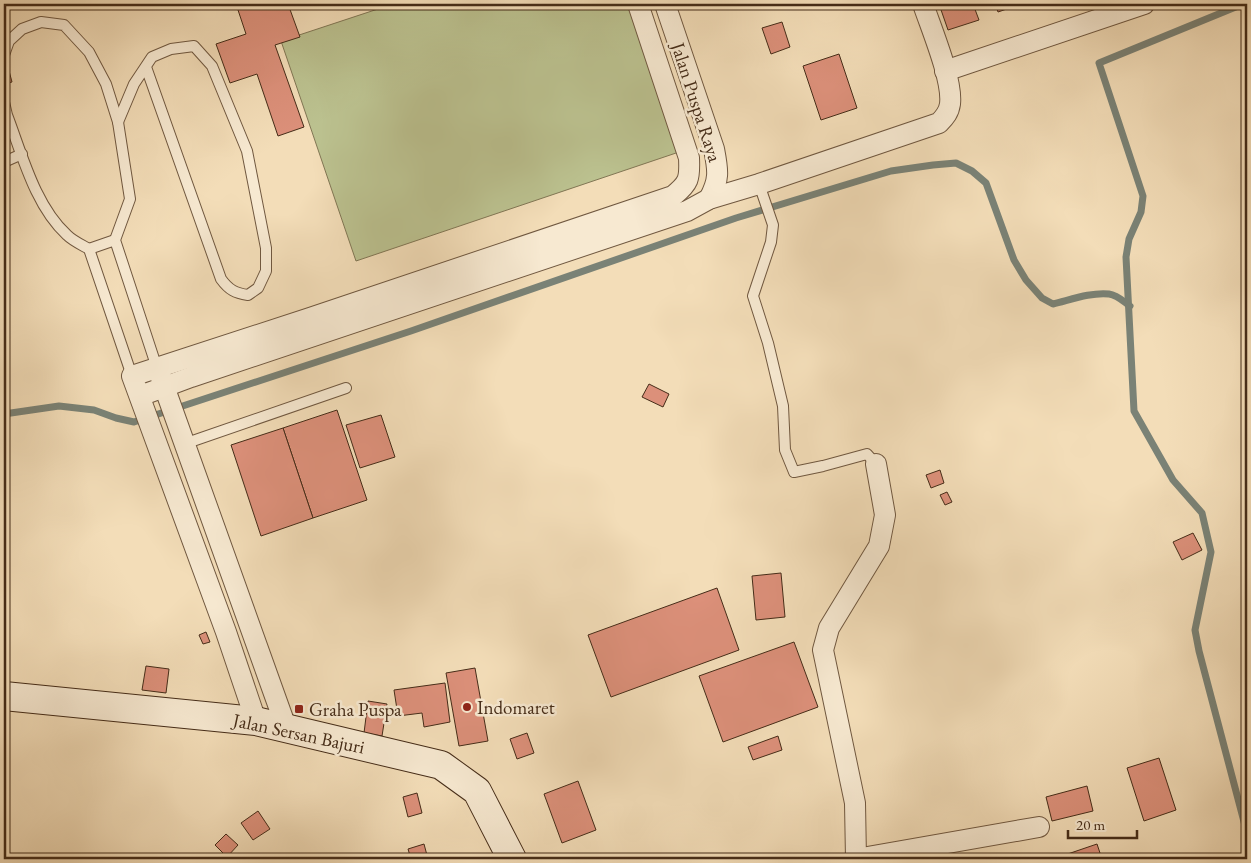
<svg xmlns="http://www.w3.org/2000/svg" width="1251" height="863" font-family="'EB Garamond',serif">
  <style>
    .green { fill: #bbc18f; stroke: #807654 }
    .lines { fill: none; stroke-linecap: round; stroke-linejoin: round }
    .stream { stroke: #7a8276; stroke-width: 7 }
    .building { fill: #dc907a; stroke: #452c18 }
    .service-casing { stroke: #705840; stroke-width: 12 }
    .minor-casing { stroke: #705840; stroke-width: 22 }
    .secondary-casing { stroke: #452c18; stroke-width: 30 }
    .service { stroke: #f7e9d1; stroke-width: 10 }
    .minor { stroke: #f7e9d1; stroke-width: 20 }
    .secondary { stroke: #f7e9d1; stroke-width: 28 }
    .poi-dot { fill: #8f2418; stroke: #f7e9d1; stroke-width: 2 }
    .labels { text-anchor: middle; stroke-width: 5; stroke-linejoin: round; paint-order: stroke }
    .street-label { font-size: 19px; fill: #452c18; stroke: #f7e9d1 }
    .poi-label { font-size: 19px; fill: #452c18; stroke: #f7e9d1; text-anchor: start }
  </style>
  <rect width="100%" height="100%" fill="#f3ddb8"/>
  <filter id="stains"><feTurbulence type="fractalNoise" baseFrequency=".004" numOctaves="4"/><feColorMatrix values="0 0 0 0 .2 0 0 0 0 .09 0 0 0 0 .02 0 0 0 .5 -.17"/></filter>
  <radialGradient id="worn" r=".72"><stop offset=".6" stop-color="#630" stop-opacity="0"/><stop offset="1" stop-color="#630" stop-opacity=".3"/></radialGradient>
  <polygon class="green" points="393,4 633,4 682,151 356,261 281,41"/>
  <g class="lines">
    <g class="stream">
      <polyline points="1243,4 1099,63 1143,196 1141,212 1129,239 1126,257 1134,411 1173,480 1202,513 1211,552 1195,630 1199,651 1247,833"/>
      <path d="M4 414 59 406 94 410 116 418 134 422 411 331 736 218 891 171 933 165 956 163 972 171 986 183 1014 260 1026 280 1042 298 1053 304C1070 300 1091 292 1109 294 1117 295 1123 301 1130 306"/>
    </g>
  </g>
  <g class="building">
    <polygon points="236,4 288,4 300,37 275,45 304,127 278,136 257,74 230,83 216,44 246,34"/>
    <polygon points="939,4 973,4 979,20 948,30"/>
    <polygon points="995,4 1021,4 998,12"/>
    <polygon points="782,22 790,47 771,54 762,28"/>
    <polygon points="4,52 12,82 4,84"/>
    <polygon points="839,54 857,108 821,120 803,66"/>
    <polygon points="649,384 669,394 663,407 642,397"/>
    <polygon points="337,410 367,500 313,518 283,428"/>
    <polygon points="381,415 395,457 360,468 346,425"/>
    <polygon points="283,428 313,518 261,536 231,445"/>
    <polygon points="940,470 944,483 931,488 926,475"/>
    <polygon points="947,492 952,502 945,505 940,495"/>
    <polygon points="1193,533 1202,550 1182,560 1173,542"/>
    <polygon points="781,573 785,617 756,620 752,576"/>
    <polygon points="717,588 739,650 611,697 588,635"/>
    <polygon points="206,632 210,642 203,644 199,635"/>
    <polygon points="794,642 818,707 723,742 699,676"/>
    <polygon points="146,666 169,669 166,693 142,690"/>
    <polygon points="475,668 488,741 459,746 446,673"/>
    <polygon points="445,683 450,722 424,727 422,713 398,716 394,690"/>
    <polygon points="368,701 387,704 382,736 364,733"/>
    <polygon points="527,733 534,753 517,759 510,739"/>
    <polygon points="778,736 782,750 753,760 748,747"/>
    <polygon points="1159,758 1176,810 1144,821 1127,768"/>
    <polygon points="578,781 596,830 562,843 544,794"/>
    <polygon points="1087,786 1093,811 1052,821 1046,797"/>
    <polygon points="417,793 422,813 408,817 403,797"/>
    <polygon points="258,811 270,829 253,840 241,823"/>
    <polygon points="226,834 238,845 227,857 215,845"/>
    <polygon points="424,844 428,859 411,859 408,849"/>
    <polygon points="1097,844 1102,859 1053,859"/>
  </g>
  <g class="lines">
    <defs>
      <g id="service">
        <polyline points="4,55 9,41 22,29 41,22 64,25 89,52 106,84 118,122 130,199 115,240 157,368"/>
        <path d="M4 102 7 115C22 154 35 206 67 235 73 241 82 245 89 249L132 376"/>
        <path d="M118 122 134 84 152 57 171 49 194 46 212 66 247 151 266 248V271L258 288 248 295C235 293 229 290 221 279L146 67"/>
        <polyline points="4,162 22,154"/>
        <polyline points="759,184 773,225 771,242 753,296 768,343 783,406 785,450 794,472 823,466 867,454 876,464"/>
        <polyline points="89,249 115,240"/>
        <polyline points="184,444 346,388"/>
      </g>
      <g id="minor">
        <path d="M665 4 714 149C718 170 720 179 709 199"/>
        <polyline points="945,71 1144,4"/>
        <polyline points="160,375 286,727"/>
        <path d="M140 396 191 377 687 211 709 199 759 184 939 123C945 117 949 112 950 104 953 80 931 28 923 4"/>
        <path d="M256 721 226 632 132 376 310 318 673 196C689 183 690 179 689 158L638 4"/>
        <polyline points="856,859 855,803 823,650 829,628 879,546 885,515 876,464"/>
        <polyline points="856,859 1039,827"/>
      </g>
      <polyline id="secondary" points="4,696 256,721 441,765 477,791 512,859"/>
    </defs>
    <use href="#service" class="service-casing"/>
    <use href="#minor" class="minor-casing"/>
    <use href="#secondary" class="secondary-casing"/>
    <use href="#service" class="service"/>
    <use href="#minor" class="minor"/>
    <use href="#secondary" class="secondary"/>
  </g>
  <g class="poi-dot">
    <circle cx="467" cy="707" r="5"/>
    <rect x="294" y="704" width="10" height="10" rx="2.5"/>
  </g>
  <g class="labels">
    <g class="street-label">
      <text transform="translate(697 102) rotate(72)" y="7">Jalan Puspa Raya</text>
      <text transform="translate(299 733) rotate(12)" y="7">Jalan Sersan Bajuri</text>
    </g>
    <g class="poi-label">
      <text x="477" y="714">Indomaret</text>
      <text x="309" y="716">Graha Puspa</text>
    </g>
  </g>
  <rect width="1251" height="863" fill="none" stroke="#f3ddb8" stroke-width="20"/>
  <rect x="5" y="5" width="1241" height="853" fill="none" stroke="#452c18" stroke-width="2.5"/>
  <rect x="10" y="10" width="1231" height="843" fill="none" stroke="#452c18"/>
  <path d="M1068 830v8h69v-8" fill="none" stroke="#452c18" stroke-width="2.5"/>
  <text x="1076" y="830" font-size="15" fill="#452c18" stroke="#f7e9d1" stroke-width="4" paint-order="stroke">20 m</text>
  <rect width="100%" height="100%" filter="url(#stains)"/>
  <rect width="100%" height="100%" fill="url(#worn)"/>
</svg>
